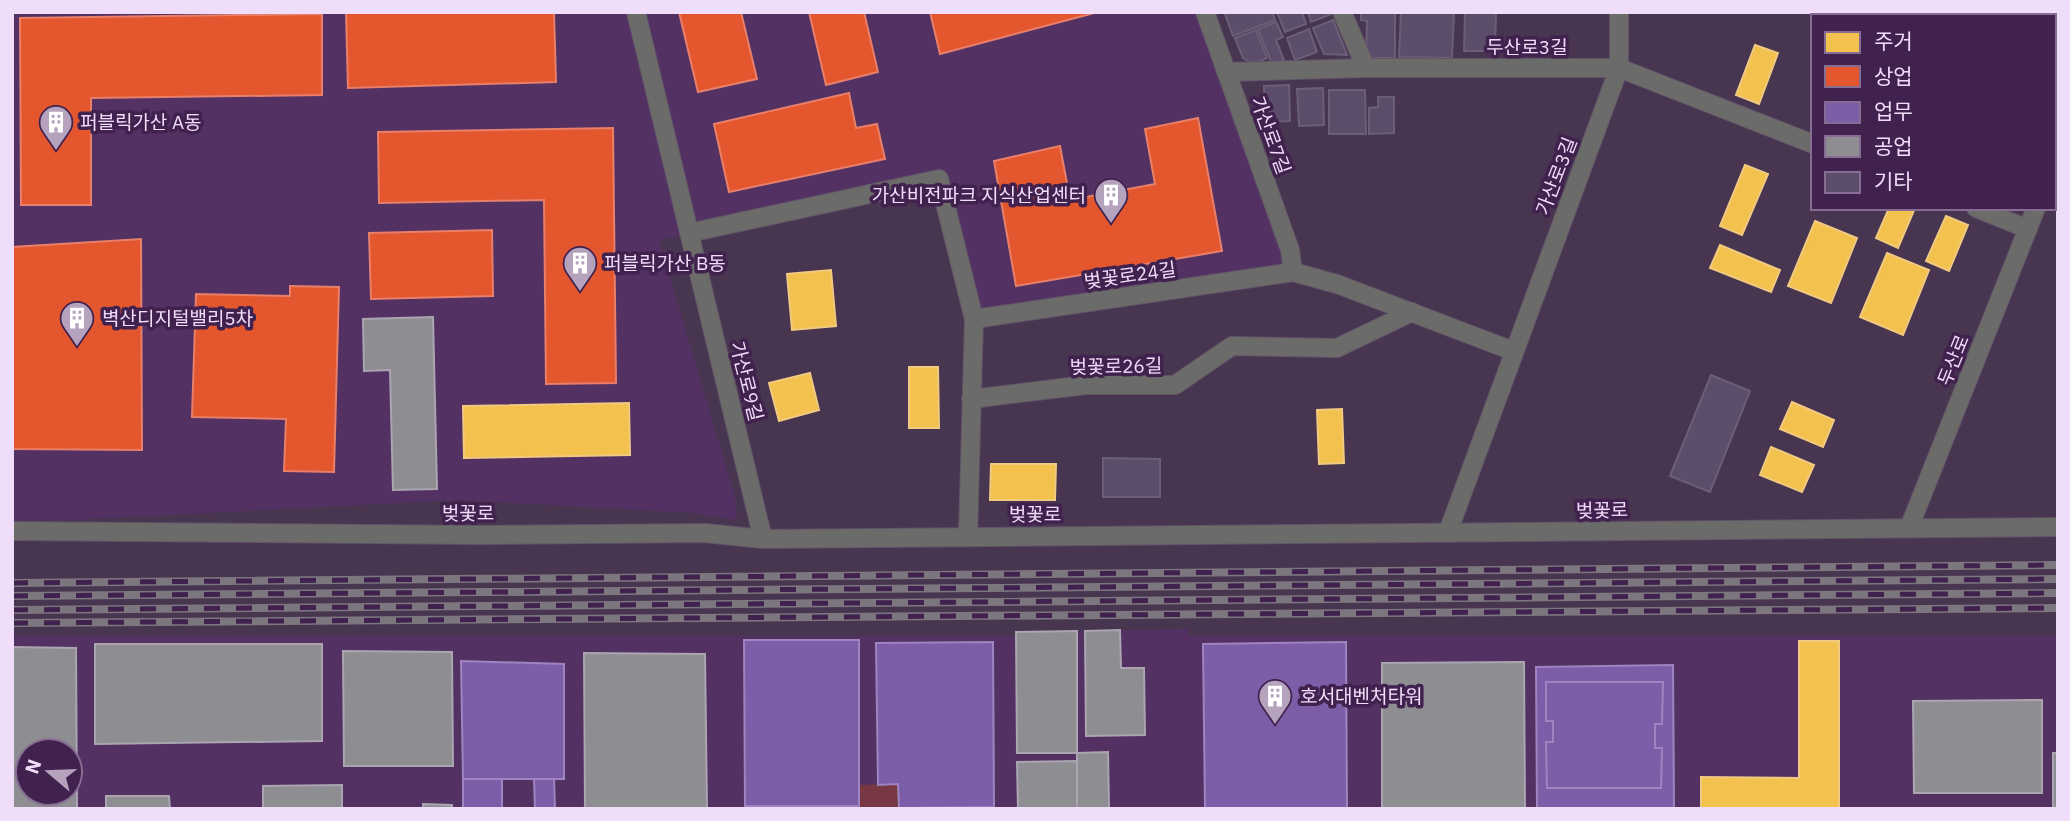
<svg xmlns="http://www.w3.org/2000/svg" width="2070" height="821" font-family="'IBM Plex Sans','Noto Sans KR',sans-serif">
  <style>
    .built { fill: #533263; fill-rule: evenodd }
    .green { fill: #773843 }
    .homes { fill: #f2c14e; stroke: #f1c981; stroke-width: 2 }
    .shops { fill: #e4572e; stroke: #e87f6b; stroke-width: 2 }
    .offices { fill: #7b5ea7; stroke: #9e84c0; stroke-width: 2 }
    .industry { fill: #8d8d92; stroke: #aba5b1; stroke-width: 2; fill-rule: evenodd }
    .building { fill: #5c4e6a; stroke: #6a5f76; stroke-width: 2 }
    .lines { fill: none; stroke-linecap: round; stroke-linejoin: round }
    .minor-casing { stroke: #625369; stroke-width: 20 }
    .minor { stroke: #6b6c6a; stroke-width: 18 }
    .rail-casing { stroke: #7c777e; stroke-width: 8 }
    .rail { stroke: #41224f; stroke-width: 5; stroke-dasharray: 16; stroke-linecap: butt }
    .labels { text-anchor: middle; stroke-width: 7; stroke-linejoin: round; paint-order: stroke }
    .street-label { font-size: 19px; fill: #f0ddf9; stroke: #41224f }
    .poi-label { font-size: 19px; fill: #f0ddf9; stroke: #41224f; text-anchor: start }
  </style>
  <rect width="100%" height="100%" fill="#483650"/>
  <g class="built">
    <polygon points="12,12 1196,12 1293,272 974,319 939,179 659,240 735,497 737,520 692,513 458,500 12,523"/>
    <path d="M1188 629 1189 636 2058 635V809H12V636H1016V632ZM28 751H70V793H28Z"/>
  </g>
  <polygon class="green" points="898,784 899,808 994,807 994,809 745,809 745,806 859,806 859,785"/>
  <g class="homes">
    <polygon points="1755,45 1778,53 1759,104 1736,95"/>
    <polygon points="1745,165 1768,174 1742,235 1720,226"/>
    <polygon points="1889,208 1915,208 1898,248 1876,238"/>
    <polygon points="1946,216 1968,225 1949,271 1926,261"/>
    <polygon points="1815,221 1857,238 1831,303 1788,286"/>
    <polygon points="1720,245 1780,270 1771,292 1710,268"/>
    <polygon points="1887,253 1929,270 1903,335 1860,317"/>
    <polygon points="831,270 836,326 792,330 787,274"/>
    <polygon points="909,367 938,367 939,428 909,428"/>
    <polygon points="810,373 819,410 779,421 769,383"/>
    <polygon points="1792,402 1834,420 1823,447 1780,429"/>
    <polygon points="629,403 630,455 464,458 463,406"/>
    <polygon points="1342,409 1344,463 1319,464 1317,410"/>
    <polygon points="1771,447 1814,465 1802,492 1760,475"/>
    <polygon points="991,464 1056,464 1055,500 990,500"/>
    <polygon points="1799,641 1839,641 1839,809 1701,809 1701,777 1799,778"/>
  </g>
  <g class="shops">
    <polygon points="346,12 554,12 556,82 348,88"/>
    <polygon points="679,12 741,12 757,79 698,92"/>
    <polygon points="809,12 864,12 878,72 826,85"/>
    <polygon points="930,12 1098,12 940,54"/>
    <polygon points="322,14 322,95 91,98 91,205 21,205 20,18"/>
    <polygon points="849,93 856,128 877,124 885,159 729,192 714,124"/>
    <polygon points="1198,118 1222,251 1016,286 994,161 1060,146 1070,200 1155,184 1145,129"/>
    <polygon points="613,128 616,383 546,384 544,200 379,203 378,132"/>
    <polygon points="492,230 493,296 371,299 369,233"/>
    <polygon points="141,239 142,450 12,449 12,247"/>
    <polygon points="290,286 339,287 334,472 284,471 286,419 192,417 196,294 290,296"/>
  </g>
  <g class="offices">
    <polygon points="744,640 859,640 859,806 745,806"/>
    <polygon points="993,642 994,807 899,808 898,784 878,785 876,643"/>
    <polygon points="1346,642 1347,809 1205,809 1203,644"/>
    <polygon points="461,661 564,664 564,779 463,779"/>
    <polygon points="1673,665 1674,809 1537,809 1536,667"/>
    <polygon points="1546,682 1663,682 1662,724 1655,724 1655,748 1662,748 1661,788 1547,788 1546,742 1553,742 1553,721 1546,721"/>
    <rect x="463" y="779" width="39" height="30"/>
    <polygon points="534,779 554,779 555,809 535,809"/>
  </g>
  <g class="industry">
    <polygon points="433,317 437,489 393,490 390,370 364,371 363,319"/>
    <polygon points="1120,630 1121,668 1144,668 1145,735 1086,736 1085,631"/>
    <polygon points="1077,631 1077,753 1017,753 1016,632"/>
    <polygon points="95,644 322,644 322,741 95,744"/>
    <path d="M12 647 76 648 77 809H12ZM28 751H70V793H28Z"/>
    <polygon points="343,651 452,652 453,766 344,766"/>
    <polygon points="584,653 705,654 707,809 585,809"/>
    <polygon points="1524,662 1525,809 1382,809 1382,663"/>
    <polygon points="2042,700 2042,793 1914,793 1913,701"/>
    <polygon points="1108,752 1109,809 1077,809 1077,753"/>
    <rect x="2053" y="753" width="5" height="56"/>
    <polygon points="1077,761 1077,809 1018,809 1017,762"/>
    <polygon points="342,785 342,809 263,809 263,786"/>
    <polygon points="106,796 169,796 170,809 106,809"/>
    <polygon points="423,804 452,805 452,809 423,809"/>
  </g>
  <g class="building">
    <polygon points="1229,12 1272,12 1275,20 1233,36 1225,14"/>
    <polygon points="1277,12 1302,12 1306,24 1285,32"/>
    <polygon points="1308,12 1334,12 1334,13 1311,22"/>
    <polygon points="1361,12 1395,12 1395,58 1366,58 1367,21 1361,20"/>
    <polygon points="1401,12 1454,12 1452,58 1399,57"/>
    <polygon points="1465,12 1496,12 1495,51 1464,51"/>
    <polygon points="1955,12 1993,12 1991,16 1964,16"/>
    <polygon points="1333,20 1347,55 1324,54 1313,28"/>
    <polygon points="1276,22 1283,37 1276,40 1284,60 1272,64 1258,29"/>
    <polygon points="1309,29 1317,52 1295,60 1287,38"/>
    <polygon points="1256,30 1267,58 1253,64 1243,58 1235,38"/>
    <polygon points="1289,85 1290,121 1265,122 1264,86"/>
    <polygon points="1323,88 1324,125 1299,126 1297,89"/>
    <polygon points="1329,90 1365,90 1366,134 1329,134"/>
    <polygon points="1378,97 1394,97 1394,133 1369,134 1369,108 1378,107"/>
    <polygon points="1711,375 1750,391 1710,492 1670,476"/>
    <polygon points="1103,458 1160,459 1160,497 1103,497"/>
  </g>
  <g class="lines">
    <defs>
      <g id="minor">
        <polyline points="636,12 763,539"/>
        <polyline points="1205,12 1290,250 1293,272"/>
        <polyline points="1342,12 1366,68"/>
        <polyline points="1226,72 1366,68 1619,68 1813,144"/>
        <polyline points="2054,163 2058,155"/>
        <polyline points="1976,208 2028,229"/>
        <polyline points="689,233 939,179 974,319 968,536"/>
        <polyline points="974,319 1293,272 1337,284 1513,351"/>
        <polyline points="971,399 1086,385 1175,385 1232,346 1337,348 1412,312"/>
        <polyline points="1909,528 2036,208"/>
        <polyline points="12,531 480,535 705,533 763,539 2058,527"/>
        <polyline points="1448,532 1619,68 1619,12"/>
      </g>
    </defs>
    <use href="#minor" class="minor-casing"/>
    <use href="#minor" class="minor"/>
    <defs>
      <g id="rail">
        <polyline points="12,583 2058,565"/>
        <polyline points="12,596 2058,579"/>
        <polyline points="12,610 2058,593"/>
        <polyline points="12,623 2058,608"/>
      </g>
    </defs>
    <use href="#rail" class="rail-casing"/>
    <use href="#rail" class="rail"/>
  </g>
  <defs>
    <symbol id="building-pin" viewBox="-11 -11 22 30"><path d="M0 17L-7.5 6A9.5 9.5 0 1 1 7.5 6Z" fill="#b5a3be" stroke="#41224f"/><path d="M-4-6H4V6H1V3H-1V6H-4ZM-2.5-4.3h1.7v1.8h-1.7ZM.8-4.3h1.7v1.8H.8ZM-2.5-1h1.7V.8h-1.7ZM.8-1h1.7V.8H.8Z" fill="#fff"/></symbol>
  </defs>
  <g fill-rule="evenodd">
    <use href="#building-pin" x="37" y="103" width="38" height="52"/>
    <use href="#building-pin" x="1092" y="176" width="38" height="52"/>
    <use href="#building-pin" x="561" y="244" width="38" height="52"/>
    <use href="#building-pin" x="58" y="299" width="38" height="52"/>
    <use href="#building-pin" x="1256" y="677" width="38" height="52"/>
  </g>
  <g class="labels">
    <g class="street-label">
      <text x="1527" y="54">두산로3길</text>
      <text transform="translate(1271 135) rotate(70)" y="7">가산로7길</text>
      <text transform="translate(1556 176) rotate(-69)" y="7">가산로3길</text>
      <text transform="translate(1130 275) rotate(-8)" y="7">벚꽃로24길</text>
      <text transform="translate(1953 360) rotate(-68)" y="7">두산로</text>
      <text transform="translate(1116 366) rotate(-1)" y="7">벚꽃로26길</text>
      <text transform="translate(747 381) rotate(76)" y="7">가산로9길</text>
      <text transform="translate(1602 510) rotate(-1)" y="7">벚꽃로</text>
      <text x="468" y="520">벚꽃로</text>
      <text x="1035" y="521">벚꽃로</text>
    </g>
    <g class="poi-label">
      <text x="80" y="129">퍼블릭가산 A동</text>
      <text x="1086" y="202" text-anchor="end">가산비전파크 지식산업센터</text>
      <text x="604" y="270">퍼블릭가산 B동</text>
      <text x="102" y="325">벽산디지털밸리5차</text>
      <text x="1300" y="703">호서대벤처타워</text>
    </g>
  </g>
  <rect width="2070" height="821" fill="none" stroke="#f0ddf9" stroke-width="28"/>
  <rect x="1811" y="14" width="245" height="196" fill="#41224f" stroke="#876d93" stroke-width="2"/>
  <rect x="1825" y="32" width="35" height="21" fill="#f2c14e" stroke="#876d93" stroke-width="2"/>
  <text x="1874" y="49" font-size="21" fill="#f0ddf9">주거</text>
  <rect x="1825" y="66" width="35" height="21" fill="#e4572e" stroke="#876d93" stroke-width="2"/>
  <text x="1874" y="84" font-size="21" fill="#f0ddf9">상업</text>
  <rect x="1825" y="102" width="35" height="21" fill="#7b5ea7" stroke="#876d93" stroke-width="2"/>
  <text x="1874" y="119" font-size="21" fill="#f0ddf9">업무</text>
  <rect x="1825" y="136" width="35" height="21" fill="#8d8d92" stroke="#876d93" stroke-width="2"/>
  <text x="1874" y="154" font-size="21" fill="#f0ddf9">공업</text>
  <rect x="1825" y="172" width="35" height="21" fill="#5c4e6a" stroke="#876d93" stroke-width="2"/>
  <text x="1874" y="189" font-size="21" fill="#f0ddf9">기타</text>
  <g transform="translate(49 772) rotate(289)"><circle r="33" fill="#41224f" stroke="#876d93" stroke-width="2"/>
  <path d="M0-5L12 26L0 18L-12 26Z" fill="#b5a3be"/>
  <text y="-10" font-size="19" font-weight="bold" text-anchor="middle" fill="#f0ddf9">N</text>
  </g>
</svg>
